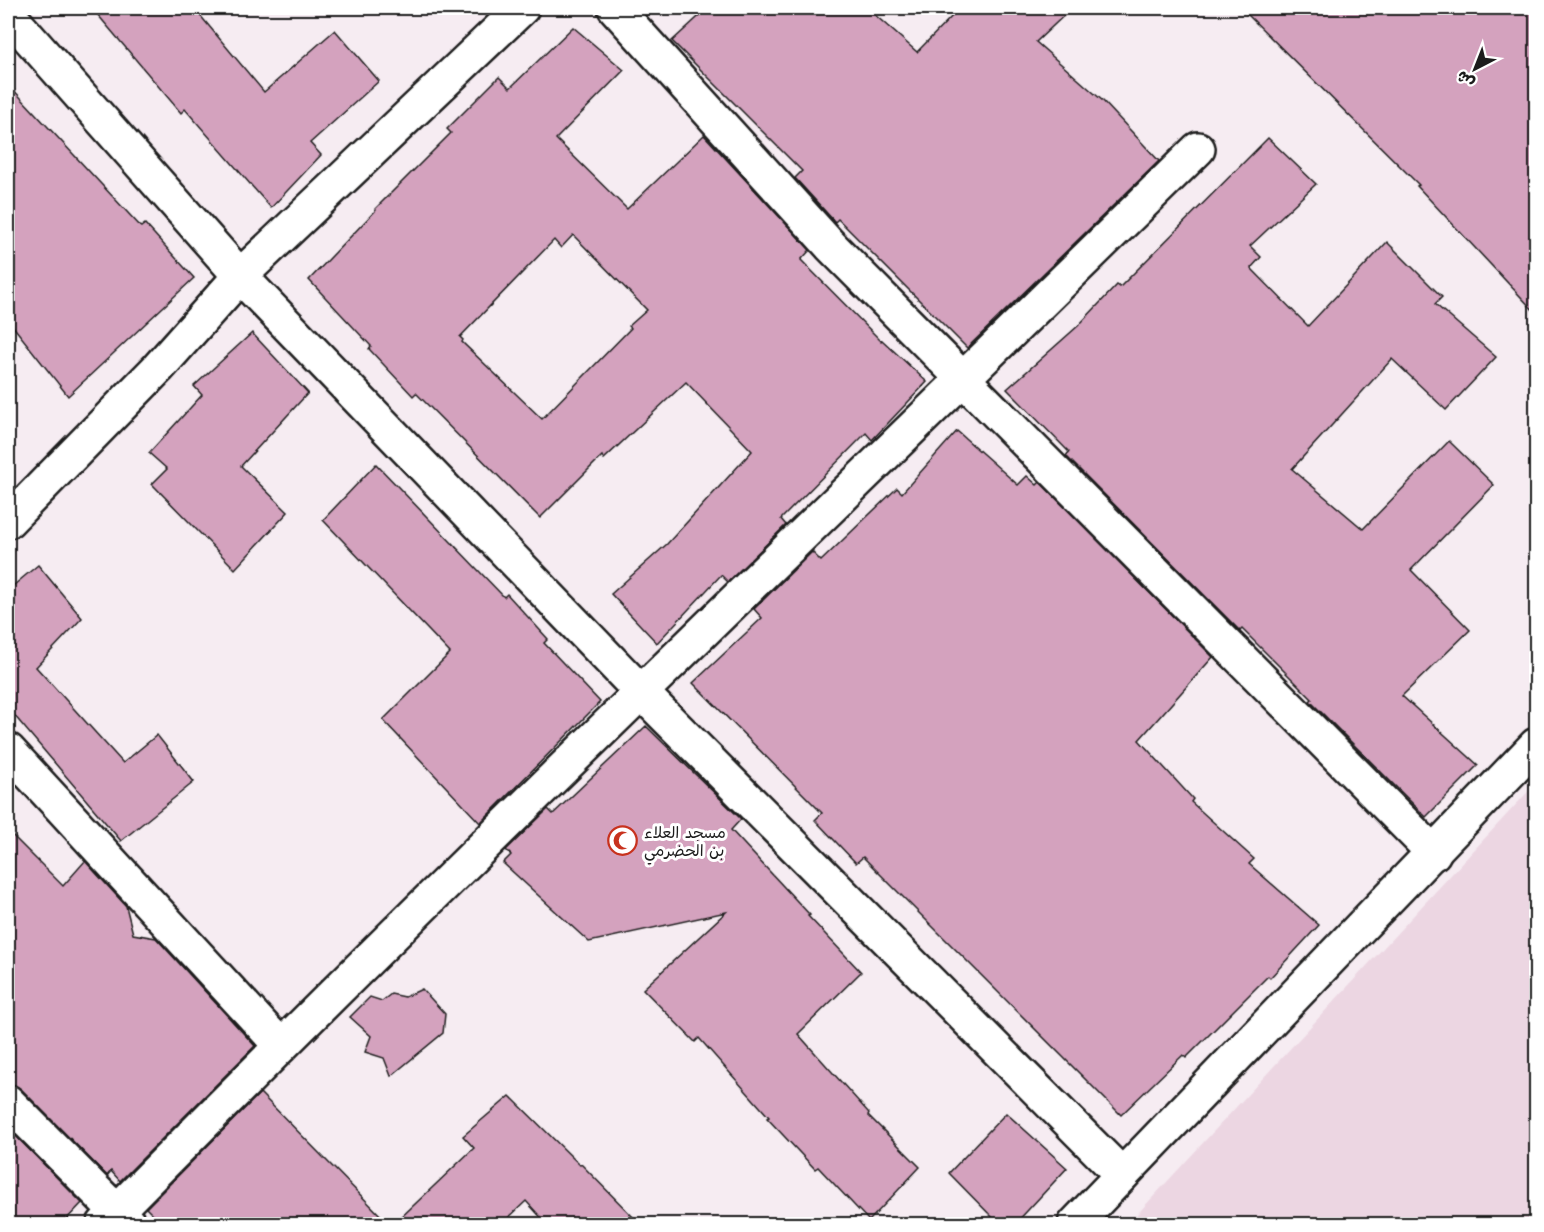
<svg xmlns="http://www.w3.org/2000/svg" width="1544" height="1232" font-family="'Shantell Sans','Playpen Sans Arabic',sans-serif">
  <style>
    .built { fill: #ecd6e2 }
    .building { fill: #d4a2be; stroke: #1c1c1c; stroke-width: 1.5; fill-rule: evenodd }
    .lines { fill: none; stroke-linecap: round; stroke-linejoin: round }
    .street-casing { stroke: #1c1c1c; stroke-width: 38 }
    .street { stroke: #fff; stroke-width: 33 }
    .labels { text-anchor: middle; stroke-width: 6; stroke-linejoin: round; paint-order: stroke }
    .poi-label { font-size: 16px; fill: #1c1c1c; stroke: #fff; text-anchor: start }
  </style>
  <rect width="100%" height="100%" fill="#f6ecf2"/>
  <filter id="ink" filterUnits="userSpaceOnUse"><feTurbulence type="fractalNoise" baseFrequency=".0167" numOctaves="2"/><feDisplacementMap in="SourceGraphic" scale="12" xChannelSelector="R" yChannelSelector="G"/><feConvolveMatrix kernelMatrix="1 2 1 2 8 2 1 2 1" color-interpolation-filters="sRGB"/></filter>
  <g filter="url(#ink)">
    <polygon class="built" points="1536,783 1536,1224 1128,1224"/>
    <g class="building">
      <polygon points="92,8 194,8 264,92 335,30 379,81 310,143 321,155 271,208 185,109 181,113"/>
      <polygon points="708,8 867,8 917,52 960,8 1072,8 1036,42 1103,101 1159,161 967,348 838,219 835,222 795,178 802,171 672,41"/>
      <polygon points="1241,8 1536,8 1536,313 1417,186 1419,185"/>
      <path d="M573 27 624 70 556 139 627 209 704 135 810 250 801 260 881 341 882 340 927 382 872 440 866 433 781 519 786 525 728 582 721 575 657 643 611 594 667 544 752 451 686 382 604 459 602 456 540 518 416 393 413 396 369 349 371 346 309 280 376 210 375 209 451 133 447 129 499 77 510 88ZM573 235 647 310 629 326 631 328 542 419 462 342 463 340 460 337 554 240 561 248Z"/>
      <polygon points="8,84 141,227 145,224 194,278 68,396 8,320"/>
      <polygon points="1268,138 1316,184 1250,246 1261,257 1251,268 1308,326 1387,242 1442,297 1435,304 1496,357 1446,410 1392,359 1292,469 1363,529 1449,441 1494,485 1411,570 1470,630 1402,696 1478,765 1426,817 1310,701 1312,699 1242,629 1240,631 1066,456 1069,452 1007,389 1078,326 1117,285 1120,287"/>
      <polygon points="252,333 308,393 241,466 288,512 235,569 152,484 167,469 149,453 202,395 194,386"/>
      <polygon points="957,431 1018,485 1027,476 1037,485 1040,482 1213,657 1139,740 1193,799 1191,802 1254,859 1249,864 1319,925 1270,978 1268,976 1186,1058 1183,1055 1121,1115 863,857 856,863 815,820 822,813 693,683 762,618 754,609 812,552 821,561 897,488 902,493"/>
      <polygon points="376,464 504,597 507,594 548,639 544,643 600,702 480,823 383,720 450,653 323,520"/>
      <polygon points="38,565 82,618 36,667 123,763 157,735 194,782 121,841 8,708 8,590"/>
      <polygon points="646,726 741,819 731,830 810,915 808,916 861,972 798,1034 869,1113 868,1115 920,1167 869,1221 818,1167 815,1169 767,1118 769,1117 699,1038 695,1042 643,989 726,912 589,942 503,863 511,855 506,850 548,809 553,814"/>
      <polygon points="8,831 63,886 85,861 126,906 133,934 156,938 255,1046 120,1181 111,1171 107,1176 21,1089 13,1084 8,1084"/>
      <polygon points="422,989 445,1014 443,1033 391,1076 384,1058 365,1052 371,1036 350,1017 370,997 382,1001 391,994 405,997"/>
      <polygon points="260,1093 389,1224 162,1224 146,1208"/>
      <polygon points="510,1096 580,1165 581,1164 640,1224 547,1224 526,1201 502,1224 394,1224 474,1148 463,1136"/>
      <polygon points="1006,1113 1067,1168 1015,1224 999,1224 949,1173"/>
      <polygon points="8,1128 82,1203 62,1224 8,1224"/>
    </g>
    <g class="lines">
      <defs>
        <g id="street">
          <polyline points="615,8 830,245 1434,853"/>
          <polyline points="8,14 240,276 640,691 1122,1175"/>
          <polyline points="8,521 158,368 240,276 522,8"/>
          <polyline points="8,750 281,1046"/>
          <polyline points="8,1102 129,1224"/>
          <path d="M104 1224C463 860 834 507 1198 149"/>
          <polyline points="1075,1224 1536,745"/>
        </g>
      </defs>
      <use href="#street" class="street-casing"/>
      <use href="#street" class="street"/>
    </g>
  </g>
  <defs>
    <symbol id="mosque-ring" viewBox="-11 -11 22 22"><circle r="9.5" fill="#fff" stroke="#c8321e" stroke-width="1.5"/><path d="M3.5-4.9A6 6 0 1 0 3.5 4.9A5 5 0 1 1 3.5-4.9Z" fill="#c8321e"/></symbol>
  </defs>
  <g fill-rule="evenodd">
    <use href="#mosque-ring" x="606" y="824" width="33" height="33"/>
  </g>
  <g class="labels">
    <g class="poi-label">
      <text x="644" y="838">مسجد العلاء<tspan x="644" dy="18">بن الحضرمي</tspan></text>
    </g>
  </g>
  <rect width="1544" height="1232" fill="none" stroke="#fff" stroke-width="30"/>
  <rect x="15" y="15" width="1514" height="1202" fill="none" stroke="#1c1c1c" stroke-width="2" filter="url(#ink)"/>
  <g transform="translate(1475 69) rotate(222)" stroke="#ffffff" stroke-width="4.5" paint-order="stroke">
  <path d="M0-4.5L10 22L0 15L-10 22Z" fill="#1c1c1c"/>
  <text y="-9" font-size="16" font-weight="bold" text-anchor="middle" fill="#1c1c1c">ش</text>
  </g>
</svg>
